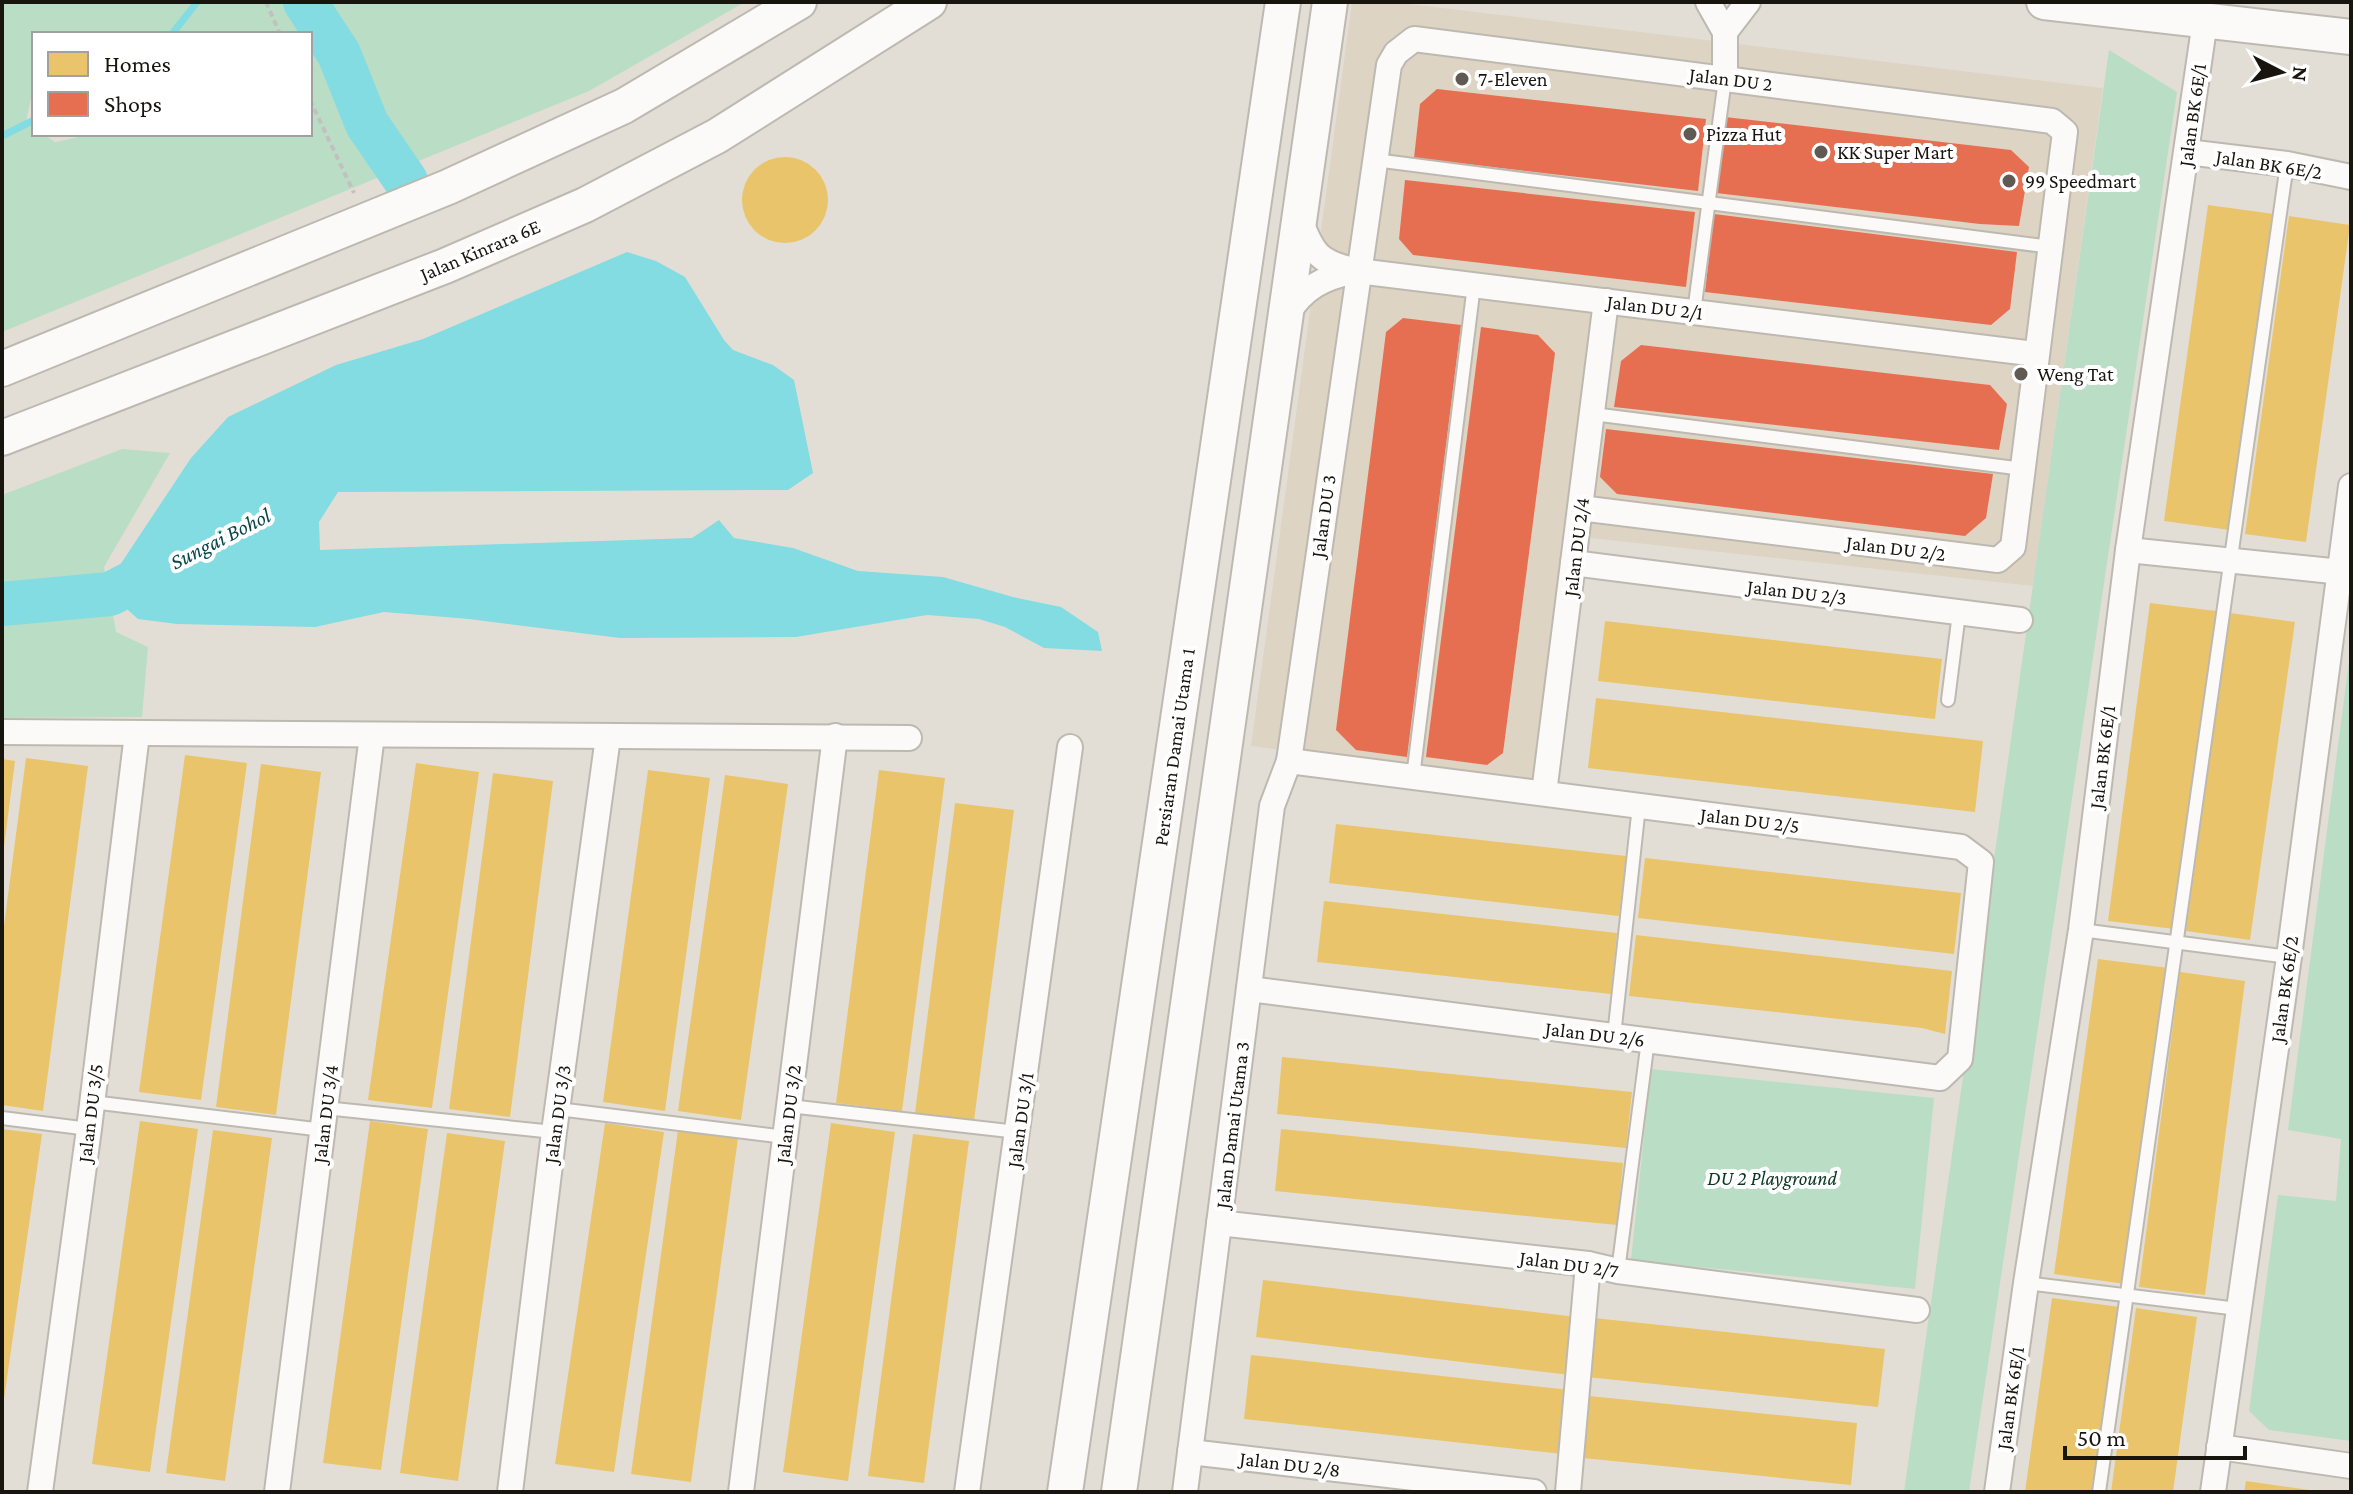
<svg xmlns="http://www.w3.org/2000/svg" width="2353" height="1494" font-family="'Crimson Pro',serif">
  <style>
    .built { fill: #ded4c4 }
    .green { fill: #baddc6; fill-rule: evenodd }
    .water { fill: #82dce1 }
    .homes { fill: #e9c46a }
    .shops { fill: #e76f51 }
    .lines { fill: none; stroke-linecap: round; stroke-linejoin: round }
    .stream { stroke: #82dce1; stroke-width: 7 }
    .river { stroke: #82dce1; stroke-width: 44 }
    .lane-casing { stroke: #bdb9b1; stroke-width: 16 }
    .street-casing { stroke: #bdb9b1; stroke-width: 28 }
    .secondary-casing { stroke: #bdb9b1; stroke-width: 38 }
    .path { stroke: #c3c1bf; stroke-width: 4; stroke-dasharray: 6 4; stroke-linecap: butt }
    .lane { stroke: #fbfaf9; stroke-width: 12 }
    .street { stroke: #fbfaf9; stroke-width: 24 }
    .secondary { stroke: #fbfaf9; stroke-width: 34 }
    .poi-dot { fill: #5f5b54; stroke: #fff; stroke-width: 3 }
    .labels { text-anchor: middle; stroke-width: 8; stroke-linejoin: round; paint-order: stroke }
    .poi-label { font-size: 20px; fill: #18150f; stroke: #fff; text-anchor: start }
    .street-label { font-size: 20px; fill: #18150f; stroke: #fff }
    .park-label { font-size: 20px; font-style: italic; fill: #093523; stroke: #fff }
    .water-label { font-size: 22px; font-style: italic; fill: #09464b; stroke: #fff }
  </style>
  <rect width="100%" height="100%" fill="#e3ded5"/>
  <polygon class="built" points="1352,2 1393,2 2103,88 2033,586 1590,538 1558,785 1251,746"/>
  <g class="green">
    <path d="M2 2H745L589 91 2 332ZM34 34H310V134H93L55 142 43 134H34V128L26 122 34 84Z"/>
    <polygon points="2109,50 2177,92 1969,1492 1904,1492"/>
    <polygon points="122,449 170,453 104,567 116,632 148,647 142,717 2,718 2,495"/>
    <polygon points="2351,646 2351,1441 2269,1430 2249,1411 2278,1195 2336,1201 2341,1139 2288,1130"/>
    <polygon points="1651,1069 1934,1098 1915,1289 1631,1260"/>
  </g>
  <polygon class="water" points="627,252 656,261 685,277 724,340 733,350 773,365 794,380 813,473 788,490 338,492 319,522 320,550 692,538 719,520 734,538 793,548 858,571 943,577 1013,597 1061,607 1098,632 1102,651 1044,648 1005,627 979,619 927,615 796,637 620,638 469,619 384,612 315,627 177,624 138,619 110,594 116,571 191,458 228,417 336,365 423,339"/>
  <g class="homes">
    <circle cx="785" cy="200" r="43"/>
    <polygon points="2208,205 2274,214 2230,530 2164,521"/>
    <polygon points="2289,216 2350,225 2306,542 2245,534"/>
    <polygon points="2150,603 2216,611 2174,929 2108,921"/>
    <polygon points="2230,613 2295,622 2250,940 2186,931"/>
    <polygon points="1605,621 1942,659 1935,719 1598,681"/>
    <polygon points="1596,698 1983,741 1975,812 1588,768"/>
    <polygon points="185,755 247,763 201,1100 139,1092"/>
    <polygon points="26,758 88,766 43,1111 2,1105 2,941"/>
    <polygon points="2,759 15,761 4,847 2,847"/>
    <polygon points="416,763 479,772 432,1108 368,1100"/>
    <polygon points="261,764 321,772 276,1115 216,1107"/>
    <polygon points="648,770 710,778 665,1111 603,1102"/>
    <polygon points="879,770 945,778 902,1111 836,1103"/>
    <polygon points="493,773 553,781 510,1117 449,1109"/>
    <polygon points="725,775 788,784 741,1120 678,1111"/>
    <polygon points="955,803 1014,810 974,1121 915,1113"/>
    <polygon points="1336,824 1626,856 1619,916 1329,883"/>
    <polygon points="1645,858 1961,893 1954,954 1638,918"/>
    <polygon points="1324,901 1617,933 1611,994 1317,962"/>
    <polygon points="1636,935 1952,971 1945,1034 1922,1028 1629,996"/>
    <polygon points="2098,959 2169,968 2125,1284 2054,1274"/>
    <polygon points="2180,972 2245,981 2205,1295 2139,1287"/>
    <polygon points="1282,1057 1632,1092 1626,1148 1277,1114"/>
    <polygon points="140,1121 198,1129 150,1472 92,1464"/>
    <polygon points="370,1121 428,1129 381,1470 323,1463"/>
    <polygon points="605,1123 664,1132 614,1472 555,1464"/>
    <polygon points="831,1123 895,1132 848,1481 783,1472"/>
    <polygon points="2,1129 42,1134 4,1399 2,1399"/>
    <polygon points="1281,1129 1623,1163 1617,1225 1275,1191"/>
    <polygon points="213,1130 272,1138 225,1481 166,1473"/>
    <polygon points="678,1130 738,1138 691,1482 631,1474"/>
    <polygon points="447,1133 505,1141 458,1481 400,1473"/>
    <polygon points="913,1134 969,1141 924,1483 868,1476"/>
    <polygon points="1263,1280 1577,1317 1570,1375 1256,1337"/>
    <polygon points="2052,1298 2120,1307 2094,1492 2025,1492"/>
    <polygon points="2136,1308 2197,1317 2173,1492 2111,1492"/>
    <polygon points="1594,1318 1885,1349 1878,1407 1587,1377"/>
    <polygon points="1251,1355 1570,1390 1563,1454 1244,1419"/>
    <polygon points="1589,1396 1857,1423 1851,1485 1583,1458"/>
    <polygon points="2246,1481 2310,1490 2310,1492 2244,1492"/>
  </g>
  <g class="shops">
    <polygon points="1437,89 1706,119 1698,191 1414,158 1420,104"/>
    <polygon points="1725,117 2011,150 2029,167 2019,226 1980,224 1716,193"/>
    <polygon points="1405,180 1695,212 1686,287 1413,255 1399,239"/>
    <polygon points="1714,214 2017,252 2010,309 1991,325 1705,292"/>
    <polygon points="1403,318 1461,325 1407,757 1356,750 1336,730 1386,332"/>
    <polygon points="1481,327 1538,335 1555,353 1503,753 1487,765 1426,757"/>
    <polygon points="1641,345 1990,385 2007,404 1999,450 1614,407 1621,361"/>
    <polygon points="1606,429 1993,474 1986,518 1965,536 1617,494 1600,477"/>
  </g>
  <g class="lines">
    <g class="stream">
      <polyline points="172,34 197,2"/>
      <polyline points="2,136 34,120"/>
    </g>
    <g class="river">
      <polyline points="305,2 339,54 367,124 406,181"/>
      <polyline points="2,604 110,594 164,566"/>
    </g>
    <defs>
      <g id="lane">
        <polyline points="1375,160 2051,247"/>
        <polyline points="1694,312 1725,79"/>
        <polyline points="1593,414 2023,469"/>
        <polyline points="1948,700 1959,613"/>
        <polyline points="1413,777 1474,285"/>
        <polyline points="2081,930 2289,957"/>
        <polyline points="1614,1036 1639,806"/>
        <polyline points="92,1102 323,1130"/>
        <polyline points="789,1106 1018,1132"/>
        <polyline points="325,1108 554,1132"/>
        <polyline points="558,1109 785,1137"/>
        <polyline points="2,1118 89,1129"/>
        <polyline points="1618,1271 1648,1040"/>
        <polyline points="2026,1283 2238,1309"/>
        <path d="M2099 1492C2163 1050 2222 606 2287 164"/>
      </g>
      <g id="street">
        <polyline points="1708,2 1725,32 1725,79"/>
        <polyline points="1725,32 1748,2"/>
        <polyline points="2187,152 2287,164 2351,177"/>
        <path d="M1300 219C1313 255 1320 263 1358 271L2036 354"/>
        <path d="M1288 313C1304 288 1323 278 1351 272"/>
        <polyline points="2128,550 2351,573"/>
        <polyline points="1573,563 2020,620"/>
        <polyline points="2,732 909,738"/>
        <polyline points="1544,793 1606,301"/>
        <polyline points="1249,989 1940,1078 1960,1059 1981,862 1961,847 1289,761"/>
        <polyline points="1219,1223 1588,1264 1618,1271 1917,1310"/>
        <polyline points="2219,1447 2351,1466"/>
        <polyline points="1190,1452 1534,1492"/>
        <polyline points="40,1492 89,1129 137,734"/>
        <polyline points="277,1492 372,735"/>
        <polyline points="510,1492 554,1132 608,737"/>
        <polyline points="741,1492 835,736"/>
        <polyline points="967,1492 1070,747"/>
        <polyline points="1185,1492 1272,806 1289,761 1389,65 1396,53 1414,39 2052,121 2065,132 2013,547 1998,560 1580,508"/>
        <polyline points="1568,1492 1588,1264"/>
        <polyline points="1997,1492 2026,1283 2081,930 2128,550 2205,21"/>
        <polyline points="2213,1492 2289,957 2351,486"/>
      </g>
      <g id="secondary">
        <polyline points="2044,2 2351,37"/>
        <polyline points="2,369 448,187 624,106 799,2"/>
        <polyline points="2,438 445,266 585,205 717,136 929,2"/>
        <polyline points="1065,1492 1283,2"/>
        <polyline points="1119,1492 1330,2"/>
      </g>
    </defs>
    <use href="#lane" class="lane-casing"/>
    <use href="#street" class="street-casing"/>
    <use href="#secondary" class="secondary-casing"/>
    <g class="path">
      <polyline points="266,2 280,34"/>
      <polyline points="310,100 354,193"/>
    </g>
    <use href="#lane" class="lane"/>
    <use href="#street" class="street"/>
    <use href="#secondary" class="secondary"/>
  </g>
  <g class="poi-dot">
    <circle cx="1462" cy="79" r="8"/>
    <circle cx="1690" cy="134" r="8"/>
    <circle cx="1821" cy="152" r="8"/>
    <circle cx="2009" cy="181" r="8"/>
    <circle cx="2021" cy="374" r="8"/>
  </g>
  <g class="labels">
    <g class="poi-label">
      <text x="1478" y="86">7-Eleven</text>
      <text x="1706" y="141">Pizza Hut</text>
      <text x="1837" y="159">KK Super Mart</text>
      <text x="2025" y="188">99 Speedmart</text>
      <text x="2037" y="381">Weng Tat</text>
    </g>
    <g class="street-label">
      <text transform="translate(1731 79) rotate(7)" y="7">Jalan DU 2</text>
      <text transform="translate(2192 115) rotate(-82)" y="7">Jalan BK 6E/1</text>
      <text transform="translate(2269 164) rotate(9)" y="7">Jalan BK 6E/2</text>
      <text transform="translate(480 250) rotate(-23)" y="7">Jalan Kinrara 6E</text>
      <text transform="translate(1655 307) rotate(7)" y="7">Jalan DU 2/1</text>
      <text transform="translate(1323 516) rotate(-82)" y="7">Jalan DU 3</text>
      <text transform="translate(1576 547) rotate(-83)" y="7">Jalan DU 2/4</text>
      <text transform="translate(1896 548) rotate(7)" y="7">Jalan DU 2/2</text>
      <text transform="translate(1797 592) rotate(7)" y="7">Jalan DU 2/3</text>
      <text transform="translate(1174 747) rotate(-82)" y="7">Persiaran Damai Utama 1</text>
      <text transform="translate(2102 757) rotate(-83)" y="7">Jalan BK 6E/1</text>
      <text transform="translate(1750 820) rotate(7)" y="7">Jalan DU 2/5</text>
      <text transform="translate(2284 989) rotate(-82)" y="7">Jalan BK 6E/2</text>
      <text transform="translate(1595 1034) rotate(7)" y="7">Jalan DU 2/6</text>
      <text transform="translate(90 1113) rotate(-83)" y="7">Jalan DU 3/5</text>
      <text transform="translate(325 1114) rotate(-83)" y="7">Jalan DU 3/4</text>
      <text transform="translate(557 1114) rotate(-82)" y="7">Jalan DU 3/3</text>
      <text transform="translate(788 1114) rotate(-83)" y="7">Jalan DU 3/2</text>
      <text transform="translate(1020 1120) rotate(-82)" y="7">Jalan DU 3/1</text>
      <text transform="translate(1232 1125) rotate(-83)" y="7">Jalan Damai Utama 3</text>
      <text transform="translate(1569 1264) rotate(8)" y="7">Jalan DU 2/7</text>
      <text transform="translate(2010 1398) rotate(-82)" y="7">Jalan BK 6E/1</text>
      <text transform="translate(1290 1464) rotate(7)" y="7">Jalan DU 2/8</text>
    </g>
    <g class="park-label">
      <text x="1772" y="1185">DU 2 Playground</text>
    </g>
    <g class="water-label">
      <text transform="translate(220 538) rotate(-27)" y="8">Sungai Bohol</text>
    </g>
  </g>
  <rect width="2353" height="1494" fill="none" stroke="#18150f" stroke-width="8"/>
  <rect x="32" y="32" width="280" height="104" fill="#ffffff" stroke="#a3a19f" stroke-width="2"/>
  <rect x="48" y="52" width="40" height="24" fill="#e9c46a" stroke="#a3a19f" stroke-width="2"/>
  <text x="104" y="72" font-size="24" fill="#18150f">Homes</text>
  <rect x="48" y="92" width="40" height="24" fill="#e76f51" stroke="#a3a19f" stroke-width="2"/>
  <text x="104" y="112" font-size="24" fill="#18150f">Shops</text>
  <g transform="translate(2281 72) rotate(96)" stroke="#ffffff" stroke-width="6" paint-order="stroke">
  <path d="M0-6L14 30L0 20L-14 30Z" fill="#18150f"/>
  <text y="-12" font-size="22" font-weight="bold" text-anchor="middle" fill="#18150f">N</text>
  </g>
  <path d="M2065 1446v12h180v-12" fill="none" stroke="#18150f" stroke-width="4"/>
  <text x="2077" y="1446" font-size="24" fill="#18150f" stroke="#ffffff" stroke-width="6" paint-order="stroke">50 m</text>
</svg>
